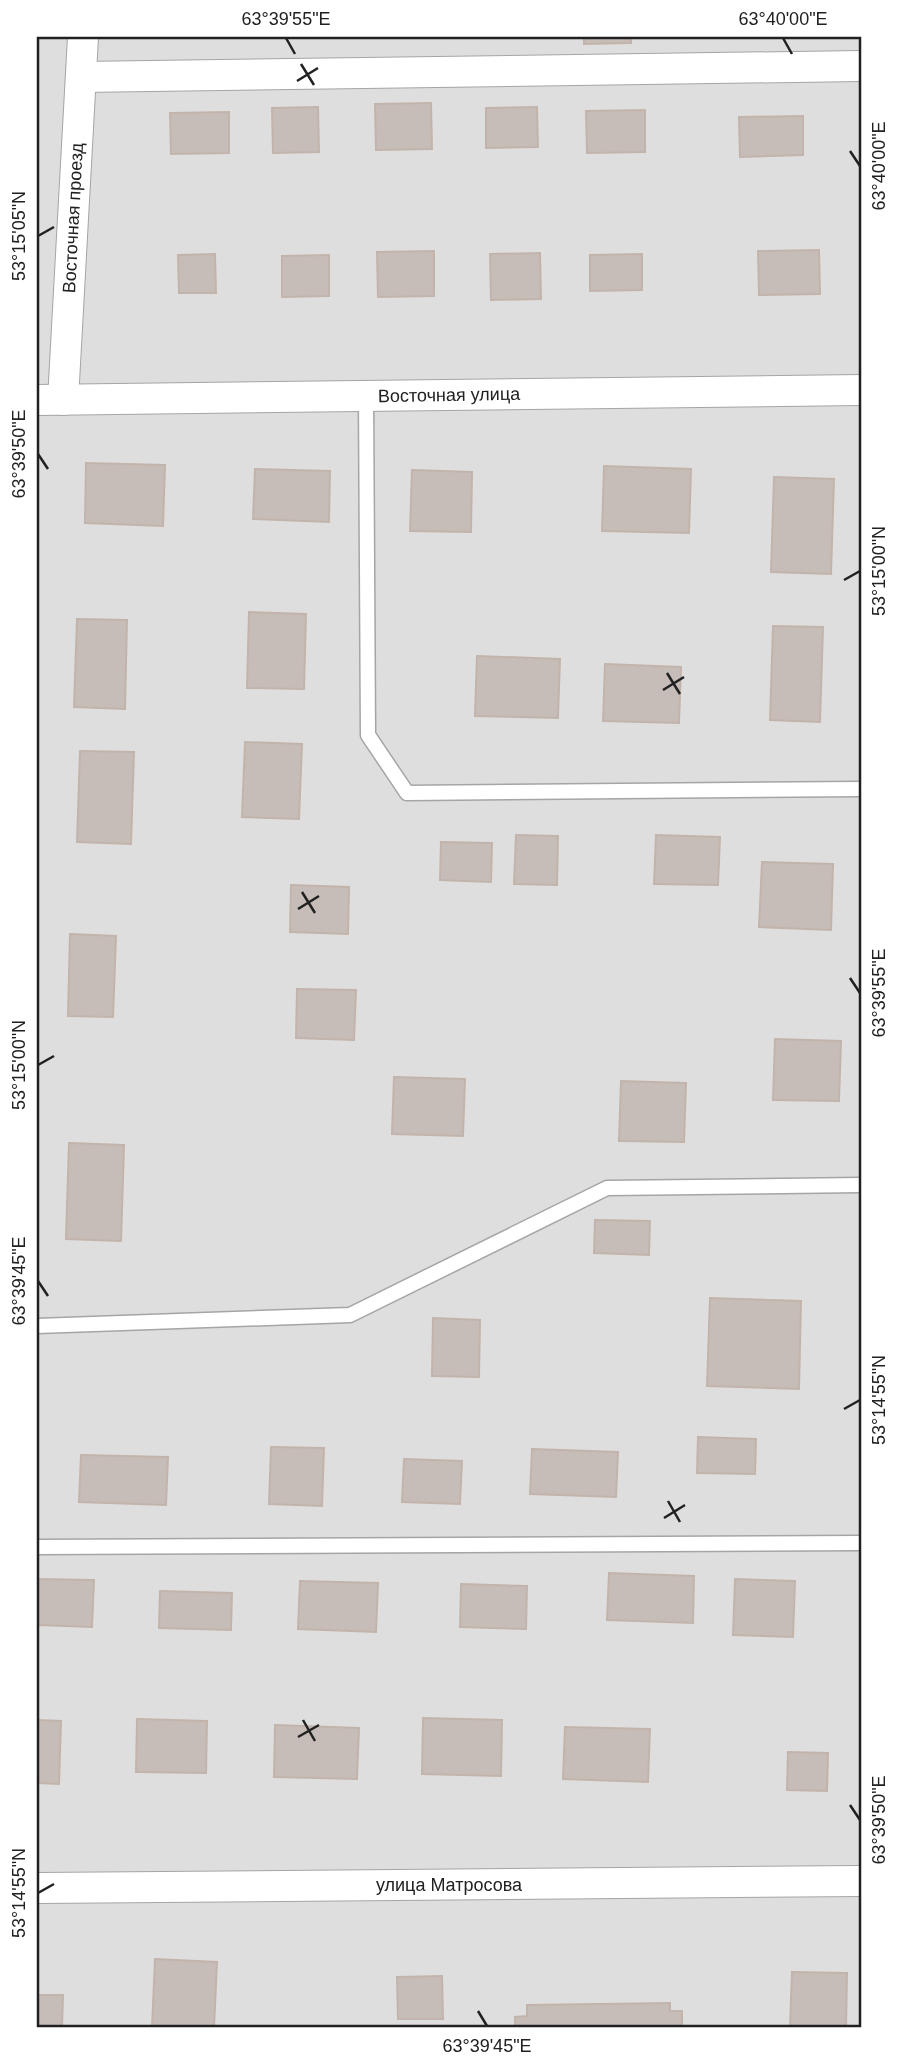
<svg xmlns="http://www.w3.org/2000/svg" width="898" height="2065" font-family="Arial,sans-serif">
  <style>
    .residential { fill: #dfdedf }
    .building { fill: #c6bdb8; stroke: #c3b4ab; stroke-width: 2 }
    .lines { fill: none; stroke-linecap: round; stroke-linejoin: round }
    .lane-casing { stroke: #a5a5a5; stroke-width: 17 }
    .street-casing { stroke: #a5a5a5; stroke-width: 32 }
    .lane { stroke: #fff; stroke-width: 14 }
    .street { stroke: #fff; stroke-width: 30 }
    .ticks { fill: none; stroke: #212121; stroke-width: 2.5 }
    .labels { text-anchor: middle; stroke-width: 5; stroke-linejoin: round; paint-order: stroke }
    .street-label { font-size: 18px; fill: #212121; stroke: #fff }
    .neatline { fill: none; stroke: #212121; stroke-width: 2.5 }
    .ticks-label { font-size: 18px; text-anchor: middle; fill: #212121 }
  </style>
  <rect width="100%" height="100%" fill="#f1eee8"/>
  <rect class="residential" x="37" y="37" width="824" height="1991"/>
  <g class="building">
    <polygon points="584,37 631,37 631,43 584,44"/>
    <polygon points="431,103 432,149 376,150 375,104"/>
    <polygon points="318,107 319,152 273,153 272,108"/>
    <polygon points="537,107 538,147 486,148 486,108"/>
    <polygon points="645,110 645,152 587,153 586,111"/>
    <polygon points="229,112 229,153 171,154 170,113"/>
    <polygon points="803,116 803,155 740,157 739,117"/>
    <polygon points="819,250 820,294 759,295 758,251"/>
    <polygon points="434,251 434,296 378,297 377,252"/>
    <polygon points="540,253 541,299 491,300 490,254"/>
    <polygon points="215,254 216,293 179,293 178,255"/>
    <polygon points="642,254 642,290 590,291 590,255"/>
    <polygon points="329,255 329,296 282,297 282,256"/>
    <polygon points="86,463 165,465 163,526 85,523"/>
    <polygon points="604,466 691,469 689,533 602,531"/>
    <polygon points="255,469 330,471 329,522 253,519"/>
    <polygon points="412,470 472,472 471,532 410,531"/>
    <polygon points="774,477 834,479 831,574 771,572"/>
    <polygon points="249,612 306,614 304,689 247,688"/>
    <polygon points="77,619 127,620 125,709 74,707"/>
    <polygon points="773,626 823,627 820,722 770,720"/>
    <polygon points="477,656 560,659 558,718 475,716"/>
    <polygon points="605,664 681,667 679,723 603,721"/>
    <polygon points="245,742 302,744 299,819 242,817"/>
    <polygon points="80,751 134,752 131,844 77,842"/>
    <polygon points="516,835 558,836 557,885 514,884"/>
    <polygon points="656,835 720,837 718,885 654,884"/>
    <polygon points="441,842 492,843 491,882 440,880"/>
    <polygon points="762,862 833,864 831,930 759,927"/>
    <polygon points="291,885 349,887 348,934 290,932"/>
    <polygon points="70,934 116,936 113,1017 68,1016"/>
    <polygon points="297,989 356,990 354,1040 296,1038"/>
    <polygon points="775,1039 841,1041 839,1101 773,1100"/>
    <polygon points="394,1077 465,1079 463,1136 392,1134"/>
    <polygon points="621,1081 686,1083 684,1142 619,1141"/>
    <polygon points="69,1143 124,1145 121,1241 66,1239"/>
    <polygon points="595,1220 650,1221 649,1255 594,1253"/>
    <polygon points="710,1298 801,1301 799,1389 707,1386"/>
    <polygon points="433,1318 480,1320 479,1377 432,1376"/>
    <polygon points="698,1437 756,1439 755,1474 697,1473"/>
    <polygon points="271,1447 324,1448 322,1506 269,1504"/>
    <polygon points="532,1449 618,1452 616,1497 530,1494"/>
    <polygon points="81,1455 168,1457 166,1505 79,1502"/>
    <polygon points="404,1459 462,1461 460,1504 402,1502"/>
    <polygon points="609,1573 694,1576 693,1623 607,1620"/>
    <polygon points="37,1579 94,1580 92,1627 37,1625"/>
    <polygon points="735,1579 795,1581 793,1637 733,1635"/>
    <polygon points="300,1581 378,1583 376,1632 298,1629"/>
    <polygon points="461,1584 527,1586 526,1629 460,1627"/>
    <polygon points="160,1591 232,1593 231,1630 159,1628"/>
    <polygon points="423,1718 502,1720 501,1776 422,1774"/>
    <polygon points="137,1719 207,1721 206,1773 136,1772"/>
    <polygon points="37,1720 61,1721 59,1784 37,1783"/>
    <polygon points="275,1725 359,1728 357,1779 274,1777"/>
    <polygon points="565,1727 650,1729 648,1782 563,1779"/>
    <polygon points="788,1752 828,1753 827,1791 787,1790"/>
    <polygon points="155,1959 217,1962 214,2028 152,2028"/>
    <polygon points="792,1972 847,1973 846,2028 790,2028"/>
    <polygon points="442,1976 443,2019 398,2019 397,1977"/>
    <polygon points="37,1995 63,1995 62,2028 37,2028"/>
    <polygon points="670,2003 670,2011 682,2011 682,2028 515,2028 515,2017 527,2016 527,2005"/>
  </g>
  <g class="lines">
    <defs>
      <g id="lane">
        <polyline points="366,396 368,735 407,793 861,789"/>
        <polyline points="37,1326 350,1315 607,1188 861,1185"/>
        <polyline points="37,1547 861,1543"/>
      </g>
      <g id="street">
        <polyline points="81,77 861,66"/>
        <polyline points="37,400 861,390"/>
        <polyline points="63,400 83,37"/>
        <polyline points="37,1888 861,1881"/>
      </g>
    </defs>
    <use href="#lane" class="lane-casing"/>
    <use href="#street" class="street-casing"/>
    <use href="#lane" class="lane"/>
    <use href="#street" class="street"/>
  </g>
  <path class="ticks" d="M286 38 295 54M783 38 792 54M301 64 314 85M297 81 318 68M850 151 860 166M38 236 54 227M38 454 48 469M844 580 860 571M667 673 680 694M663 690 684 677M302 892 315 913M298 909 319 896M850 978 860 993M38 1065 54 1056M38 1281 48 1296M844 1409 860 1400M668 1501 680 1522M664 1518 685 1505M303 1720 315 1741M298 1737 319 1725M850 1805 860 1820M38 1893 54 1884M478 2011 487 2026"/>
  <g class="labels">
    <g class="street-label">
      <text transform="translate(73 218) rotate(-87)" y="6">Восточная проезд</text>
      <text transform="translate(449 395) rotate(-1)" y="6">Восточная улица</text>
      <text x="449" y="1891">улица Матросова</text>
    </g>
  </g>
  <rect width="898" height="2065" fill="none" stroke="#ffffff" stroke-width="77"/>
  <rect x="38" y="38" width="822" height="1988" class="neatline"/>
  <g class="ticks-label">
    <text x="286" y="25">63°39'55"E</text>
    <text x="783" y="25">63°40'00"E</text>
    <text transform="translate(879 166) rotate(-90)" y="6">63°40'00"E</text>
    <text transform="translate(19 236) rotate(-90)" y="6">53°15'05"N</text>
    <text transform="translate(19 454) rotate(-90)" y="6">63°39'50"E</text>
    <text transform="translate(879 571) rotate(-90)" y="6">53°15'00"N</text>
    <text transform="translate(879 993) rotate(-90)" y="6">63°39'55"E</text>
    <text transform="translate(19 1065) rotate(-90)" y="6">53°15'00"N</text>
    <text transform="translate(19 1281) rotate(-90)" y="6">63°39'45"E</text>
    <text transform="translate(879 1400) rotate(-90)" y="6">53°14'55"N</text>
    <text transform="translate(879 1820) rotate(-90)" y="6">63°39'50"E</text>
    <text transform="translate(19 1893) rotate(-90)" y="6">53°14'55"N</text>
    <text x="487" y="2052">63°39'45"E</text>
  </g>
</svg>
